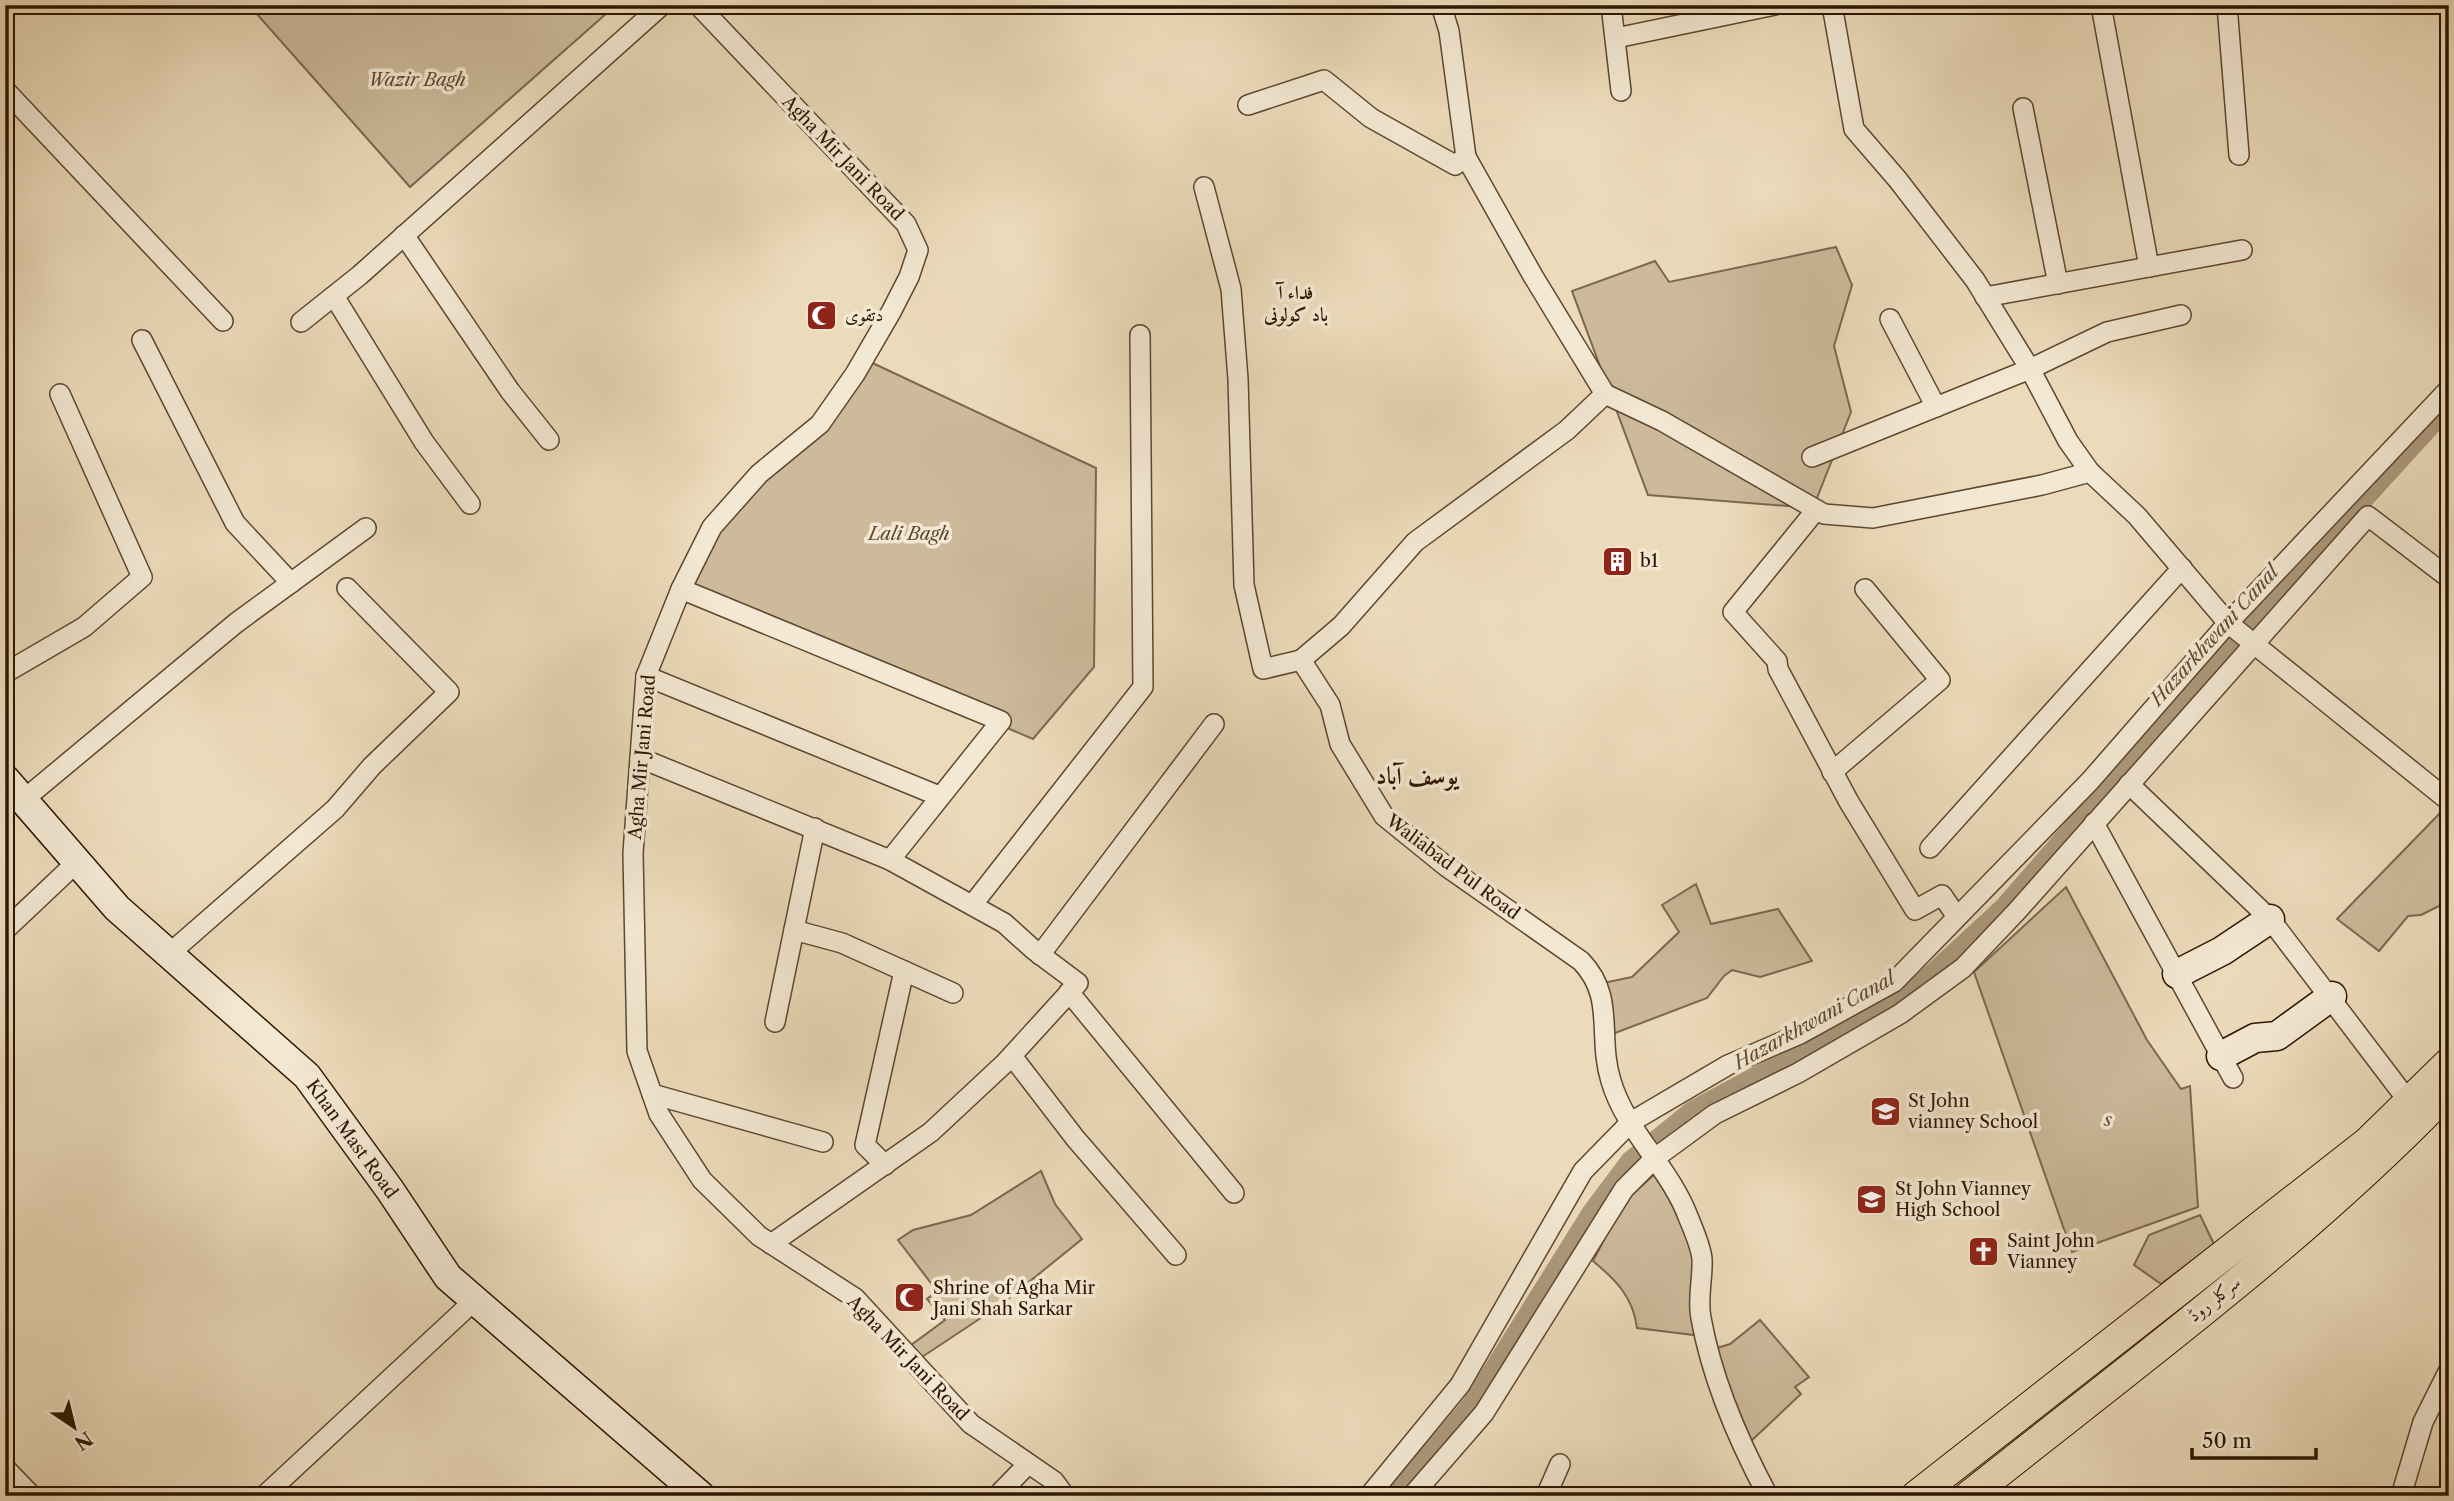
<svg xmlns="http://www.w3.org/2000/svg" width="2454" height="1501" font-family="'Libre Caslon Text',Amiri,serif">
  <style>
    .green { fill: #ccba9b; stroke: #7c684e; stroke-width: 2 }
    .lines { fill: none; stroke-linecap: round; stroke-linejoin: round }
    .canal { stroke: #ab987b; stroke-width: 18 }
    .street-casing { stroke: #5d472f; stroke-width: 22 }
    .secondary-casing { stroke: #2d1600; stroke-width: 31 }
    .primary-casing { stroke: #2d1600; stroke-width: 32 }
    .street { stroke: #f3e8d3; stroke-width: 19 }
    .secondary { stroke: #f3e8d3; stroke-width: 28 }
    .primary { stroke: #ecdbbb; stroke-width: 30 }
    .labels { text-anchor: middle; stroke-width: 7; stroke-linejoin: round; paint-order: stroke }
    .park-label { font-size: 18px; font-style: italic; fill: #5d472e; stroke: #f3e8d3 }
    .street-label { font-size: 18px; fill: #2d1600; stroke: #f3e8d3 }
    .poi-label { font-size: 18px; fill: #2d1600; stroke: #f3e8d3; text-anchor: start }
    .neighbourhood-label { font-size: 19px; font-weight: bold; fill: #2d1600; stroke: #f3e8d3 }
    .water-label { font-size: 19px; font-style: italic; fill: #5f4a31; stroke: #f3e8d3 }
    .district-label { font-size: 24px; font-weight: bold; fill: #2d1600; stroke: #f3e8d3 }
  </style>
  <rect width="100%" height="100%" fill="#ecdbbb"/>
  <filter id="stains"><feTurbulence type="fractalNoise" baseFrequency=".00286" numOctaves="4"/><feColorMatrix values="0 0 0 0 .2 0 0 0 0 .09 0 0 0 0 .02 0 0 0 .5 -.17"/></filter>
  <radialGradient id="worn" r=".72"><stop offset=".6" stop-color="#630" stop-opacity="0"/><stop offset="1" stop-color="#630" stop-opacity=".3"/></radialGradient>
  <g class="green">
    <polygon points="249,5 616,5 410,187"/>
    <polygon points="1836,247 1852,285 1834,346 1851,412 1813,508 1648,495 1572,291 1655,261 1669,282"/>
    <polygon points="864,359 1096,468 1094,667 1033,739 681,589 712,527 820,424"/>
    <polygon points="2442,811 2449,814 2445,903 2421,915 2408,916 2379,951 2337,919"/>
    <polygon points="1696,884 1711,924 1778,909 1812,961 1760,977 1732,970 1724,976 1707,998 1602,1038 1598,984 1632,977 1679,932 1662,905"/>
    <polygon points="2066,887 2147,1040 2181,1089 2190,1086 2198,1207 2072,1252 1974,972"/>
    <polygon points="1041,1171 1055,1204 1082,1239 1002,1304 913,1363 903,1351 945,1320 927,1299 937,1291 898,1240 913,1230 971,1215"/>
    <path d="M1657 1172 1670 1191 1695 1259 1692 1303 1694 1335 1637 1328C1633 1297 1616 1280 1593 1261L1623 1203Z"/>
    <polygon points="2200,1215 2214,1244 2161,1284 2134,1265 2149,1235"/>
    <polygon points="1760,1320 1809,1377 1795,1387 1801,1394 1749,1443 1714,1349 1730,1344"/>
  </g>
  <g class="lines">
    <polyline class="canal" points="1393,1496 1471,1404 1591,1212 1630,1160 1692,1110 1911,992 2004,906 2208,671 2449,407"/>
    <defs>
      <g id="street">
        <polyline points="698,5 906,224 918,250 909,277 891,312 855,374 820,424 759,474 712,527 681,589 646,676 633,853 637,1051 659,1114 702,1180 759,1236 855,1298 971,1424 1054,1481 1065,1496"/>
        <polyline points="1441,5 1449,31 1466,157 1533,276 1605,394 1662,421 1824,514 1873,518 2042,485 2090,472"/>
        <polyline points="1611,5 1621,91"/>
        <polyline points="1832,5 1854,129 1898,180 1975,280 2030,369 2068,441 2090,472 2137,516 2228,623 2449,801"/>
        <polyline points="2101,5 2149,267"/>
        <polyline points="2227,5 2239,155"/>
        <polyline points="1616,38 1775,5"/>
        <polyline points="5,90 223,321"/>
        <polyline points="1248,105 1324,80 1371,118 1455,165 1466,157"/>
        <polyline points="2023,108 2058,284"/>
        <polyline points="1204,187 1231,289 1238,379 1244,585 1263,669 1301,660"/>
        <polyline points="404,235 510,391 549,440"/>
        <polyline points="334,296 424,442 470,504"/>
        <polyline points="1985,297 2242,250"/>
        <polyline points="1890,319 1936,407"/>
        <polyline points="301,322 360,275 662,5"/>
        <polyline points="142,340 235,523 291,583"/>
        <path d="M1605 394 1567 430 1415 542 1341 626 1301 660 1330 705 1340 744 1384 816 1447 867 1581 961C1616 997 1597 1037 1611 1081 1626 1132 1671 1169 1689 1219 1694 1231 1701 1247 1702 1259 1703 1279 1697 1298 1701 1318 1712 1380 1738 1440 1768 1496"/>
        <polyline points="1812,457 2030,369 2107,332 2181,315"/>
        <polyline points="1816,510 1733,612 1777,661 1778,669 1849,802 1915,910 1942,895 1957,917"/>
        <polyline points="681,589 1001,721 890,860"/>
        <polyline points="5,673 84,627 142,577 60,394"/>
        <polyline points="646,676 939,796"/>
        <polyline points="640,758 890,860 1004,923 1034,950 1078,983 1005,1063 931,1132 771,1244"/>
        <polyline points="1832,772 1940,680 1865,589"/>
        <polyline points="2129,784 2270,919 2409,1102"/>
        <polyline points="22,801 236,623 366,528"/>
        <polyline points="2094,823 2233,1078"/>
        <polyline points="1930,848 2182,568"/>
        <polyline points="973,904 1143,687 1140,335"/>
        <polyline points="5,930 77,862"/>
        <polyline points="794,930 842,943 953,993"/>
        <polyline points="169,954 335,809 372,766 449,692 347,588"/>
        <polyline points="1040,955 1214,724"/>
        <polyline points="1069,992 1234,1193"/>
        <polyline points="775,1022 815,828"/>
        <polyline points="1012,1056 1075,1138 1176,1255"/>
        <polyline points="652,1094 823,1142"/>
        <polyline points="885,1165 865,1145 904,971"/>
        <polyline points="5,1468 32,1496"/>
        <polyline points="264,1496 475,1300"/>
        <polyline points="997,1496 1028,1464"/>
        <polyline points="1369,1496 1460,1385 1583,1171 1631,1122 1728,1065 1800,1034 1894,982 2090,781 2228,623 2449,389"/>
        <polyline points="1412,1496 1484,1413 1624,1189 1655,1158 1715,1114 1798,1073 1900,1014 1963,968 2017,911 2368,516 2449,578"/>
        <polyline points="1546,1496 1560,1464"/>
        <polyline points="2401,1496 2423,1422 2449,1370"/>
      </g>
      <g id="secondary">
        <polyline points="5,779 117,908 307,1076 390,1190 448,1277 701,1496"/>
        <polyline points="2177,974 2222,951 2270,919"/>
        <polyline points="2221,1056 2255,1038 2277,1036 2332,996"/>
      </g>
      <g id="primary">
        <polyline points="1916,1496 2368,1142 2449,1063"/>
        <path d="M1969 1496C2129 1368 2298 1245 2441 1098"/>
      </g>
    </defs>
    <use href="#street" class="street-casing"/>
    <use href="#secondary" class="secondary-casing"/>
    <use href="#primary" class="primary-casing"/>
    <use href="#street" class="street"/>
    <use href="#secondary" class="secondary"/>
    <use href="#primary" class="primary"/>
  </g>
  <defs>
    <symbol id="mosque-square" viewBox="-11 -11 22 22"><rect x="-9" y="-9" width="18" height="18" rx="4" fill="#8f2418" stroke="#f3e8d3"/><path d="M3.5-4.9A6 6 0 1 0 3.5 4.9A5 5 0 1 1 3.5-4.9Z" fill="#fff"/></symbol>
    <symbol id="building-square" viewBox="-11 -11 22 22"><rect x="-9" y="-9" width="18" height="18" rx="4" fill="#8f2418" stroke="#f3e8d3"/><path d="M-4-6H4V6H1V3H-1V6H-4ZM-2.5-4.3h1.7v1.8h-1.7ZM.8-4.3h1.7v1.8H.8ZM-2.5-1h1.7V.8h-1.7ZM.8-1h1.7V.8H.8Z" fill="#fff"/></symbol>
    <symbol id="school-square" viewBox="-11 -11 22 22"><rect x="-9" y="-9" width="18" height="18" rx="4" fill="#8f2418" stroke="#f3e8d3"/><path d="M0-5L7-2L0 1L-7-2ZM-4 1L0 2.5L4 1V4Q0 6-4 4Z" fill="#fff"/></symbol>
    <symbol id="church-square" viewBox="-11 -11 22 22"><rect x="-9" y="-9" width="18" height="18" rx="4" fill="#8f2418" stroke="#f3e8d3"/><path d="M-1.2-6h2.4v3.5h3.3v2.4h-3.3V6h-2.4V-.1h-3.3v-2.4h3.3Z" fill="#fff"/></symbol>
  </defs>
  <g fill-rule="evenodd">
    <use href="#mosque-square" x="804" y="298" width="35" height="35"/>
    <use href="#building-square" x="1600" y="544" width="35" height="35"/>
    <use href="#school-square" x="1868" y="1094" width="35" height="35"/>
    <use href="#school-square" x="1854" y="1182" width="35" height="35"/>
    <use href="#church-square" x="1966" y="1234" width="35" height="35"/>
    <use href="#mosque-square" x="892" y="1280" width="35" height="35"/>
  </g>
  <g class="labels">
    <g class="park-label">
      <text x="417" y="86">Wazir Bagh</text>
      <text x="909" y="540">Lali Bagh</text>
      <text x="2108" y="1126">s</text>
    </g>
    <g class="street-label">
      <text transform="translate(843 158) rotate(46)" y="6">Agha Mir Jani Road</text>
      <text transform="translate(642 757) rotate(-85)" y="6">Agha Mir Jani Road</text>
      <text transform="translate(1453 867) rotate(37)" y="6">Waliabad Pul Road</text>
      <text transform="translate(352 1139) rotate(54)" y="6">Khan Mast Road</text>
      <text transform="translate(2214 1299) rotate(-39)" y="6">سرکلر روڈ</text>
      <text transform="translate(908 1358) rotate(46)" y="6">Agha Mir Jani Road</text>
    </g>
    <g class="poi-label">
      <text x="845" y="321">دتقوى</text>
      <text x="1640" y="567">b1</text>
      <text x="1908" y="1107">St John<tspan x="1908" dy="21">vianney School</tspan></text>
      <text x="1895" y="1195">St John Vianney<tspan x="1895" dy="21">High School</tspan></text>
      <text x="2007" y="1247">Saint John<tspan x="2007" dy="21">Vianney</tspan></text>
      <text x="933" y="1294">Shrine of Agha Mir<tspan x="933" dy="21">Jani Shah Sarkar</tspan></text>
    </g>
    <g class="neighbourhood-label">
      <text x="1296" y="299">فداء آ<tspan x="1296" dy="22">باد کولونی</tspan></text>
    </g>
    <g class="water-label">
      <text transform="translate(2214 635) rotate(-48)" y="7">Hazarkhwani Canal</text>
      <text transform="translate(1814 1020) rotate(-29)" y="7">Hazarkhwani Canal</text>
    </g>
    <g class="district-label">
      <text x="1417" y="784">یوسف آباد</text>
    </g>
  </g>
  <rect width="2454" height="1501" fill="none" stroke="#ecdbbb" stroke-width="28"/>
  <rect x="7" y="7" width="2440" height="1487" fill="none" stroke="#2d1600" stroke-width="3.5"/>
  <rect x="14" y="14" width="2426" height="1473" fill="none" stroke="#2d1600" stroke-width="2"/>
  <g transform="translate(74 1427) rotate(145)" stroke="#f3e8d3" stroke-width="5" paint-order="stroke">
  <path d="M0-5L12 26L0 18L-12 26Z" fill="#2d1600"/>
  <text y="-10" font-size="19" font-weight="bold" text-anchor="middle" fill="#2d1600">N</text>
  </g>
  <path d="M2192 1448v10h124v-10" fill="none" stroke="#2d1600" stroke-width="3.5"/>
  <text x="2202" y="1448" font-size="21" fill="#2d1600" stroke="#f3e8d3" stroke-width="5" paint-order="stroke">50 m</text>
  <rect width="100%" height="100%" filter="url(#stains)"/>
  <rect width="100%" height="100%" fill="url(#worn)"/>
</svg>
